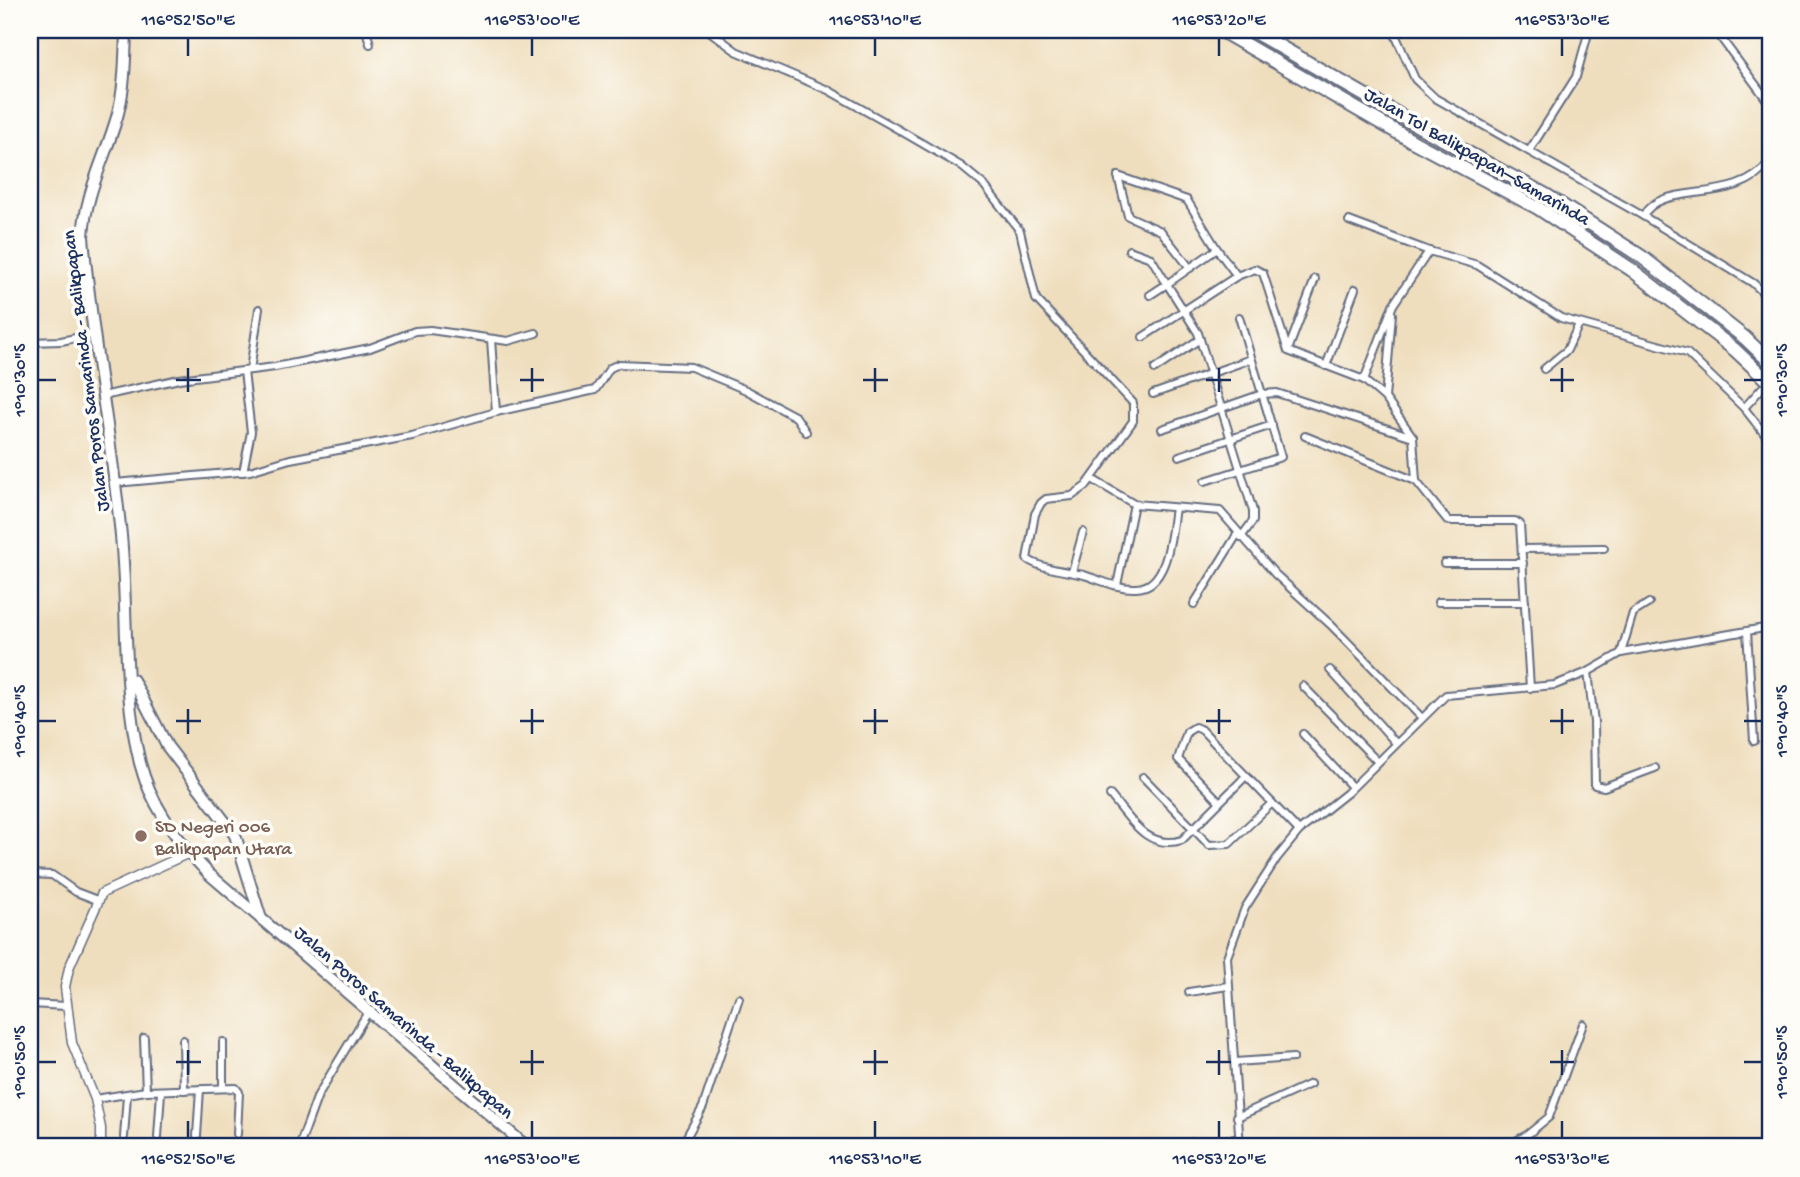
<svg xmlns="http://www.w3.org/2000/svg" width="1800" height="1177" font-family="'Gochi Hand',sans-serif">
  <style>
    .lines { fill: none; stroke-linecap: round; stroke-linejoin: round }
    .minor-casing { stroke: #656c7f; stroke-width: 10 }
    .tertiary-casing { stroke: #656c7f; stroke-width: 11 }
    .trunk-casing { stroke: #656c7f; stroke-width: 14 }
    .motorway-casing { stroke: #656c7f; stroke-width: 16 }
    .minor { stroke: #fff; stroke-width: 6 }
    .tertiary { stroke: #fff; stroke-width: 8 }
    .trunk { stroke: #fff; stroke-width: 10 }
    .motorway { stroke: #fff; stroke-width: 12 }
    .ticks { fill: none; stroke: #1b2f5e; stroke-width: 2.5 }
    .education-dot { fill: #8d6e63; stroke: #fdfcf7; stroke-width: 2.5 }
    .labels { text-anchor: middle; stroke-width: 7; stroke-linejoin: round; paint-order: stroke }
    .street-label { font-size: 19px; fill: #1b2f5e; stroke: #fdfcf7 }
    .education-label { font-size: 19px; fill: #785e54; stroke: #fdfcf7; text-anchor: start }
    .neatline { fill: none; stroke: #1b2f5e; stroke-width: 2.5 }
    .ticks-label { font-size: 18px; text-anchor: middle; fill: #1b2f5e }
  </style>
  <rect width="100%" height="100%" fill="#fdfcf7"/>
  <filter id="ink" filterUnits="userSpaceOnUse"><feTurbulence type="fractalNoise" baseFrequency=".0143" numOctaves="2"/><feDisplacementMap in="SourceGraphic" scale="14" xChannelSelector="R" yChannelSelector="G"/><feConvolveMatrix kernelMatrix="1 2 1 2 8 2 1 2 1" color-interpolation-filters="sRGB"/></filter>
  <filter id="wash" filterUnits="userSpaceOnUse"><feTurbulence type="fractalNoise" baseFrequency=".00686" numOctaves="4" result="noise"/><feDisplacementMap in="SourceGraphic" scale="28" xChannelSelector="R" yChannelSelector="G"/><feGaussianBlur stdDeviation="1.57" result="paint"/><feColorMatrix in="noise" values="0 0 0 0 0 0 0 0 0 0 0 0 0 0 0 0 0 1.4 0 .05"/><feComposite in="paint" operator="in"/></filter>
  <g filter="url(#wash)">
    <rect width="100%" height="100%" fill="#efdebd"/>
  </g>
  <g filter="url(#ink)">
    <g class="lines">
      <defs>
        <g id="minor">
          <polyline points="366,30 370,44"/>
          <path d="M708 30 736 51 828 90 894 127 961 166 984 185 1020 231 1036 299 1133 403V421L1086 486 1072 496 1046 499 1041 503 1035 514 1027 559C1041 569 1067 571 1084 575 1100 580 1119 589 1136 588 1169 588 1171 532 1175 508"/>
          <path d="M1393 30 1415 79 1435 98 1643 216C1662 179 1737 208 1770 161"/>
          <polyline points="1715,30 1770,104"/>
          <polyline points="1529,151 1576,77 1589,30"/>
          <polyline points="1118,176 1187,200 1217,249 1167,284 1198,333 1253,511 1253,521 1241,537"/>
          <polyline points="1118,176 1128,216 1161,231 1190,268"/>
          <polyline points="1643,216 1753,283 1770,299"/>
          <polyline points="1349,221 1429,251"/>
          <polyline points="1129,250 1151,258 1167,284 1150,295"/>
          <polyline points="1237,276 1255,269 1263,273 1288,351 1364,380 1385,398 1413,437 1416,481 1448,521 1515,521 1520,524 1530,688"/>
          <polyline points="1143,337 1237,276 1217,249"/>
          <polyline points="491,339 496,412"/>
          <polyline points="30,342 61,341 95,334"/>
          <polyline points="1288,350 1315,279"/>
          <polyline points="1326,366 1355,289"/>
          <polyline points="1155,369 1200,339"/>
          <polyline points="1544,369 1567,350 1579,324"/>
          <polyline points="250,370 259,309"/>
          <polyline points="1364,380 1393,305 1429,251 1477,265 1561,318 1687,353 1744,408 1770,441"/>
          <polyline points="1153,394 1251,359"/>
          <polyline points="103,396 179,379 275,367 370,348 415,331 430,330 508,341 536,333"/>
          <polyline points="1385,398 1392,314"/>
          <polyline points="1744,408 1762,388"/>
          <polyline points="1162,429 1262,394 1277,393 1413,437"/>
          <polyline points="1305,436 1416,481"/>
          <polyline points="1179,456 1272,425"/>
          <polyline points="243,472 251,432 244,371"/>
          <polyline points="1092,479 1134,504 1220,511 1275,574 1331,625 1421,717"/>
          <polyline points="1205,481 1281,457 1239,317"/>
          <polyline points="115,483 250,471 290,459 412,436 496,412 595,390 610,368 619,364 691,367 746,390 796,417 806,432"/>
          <polyline points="1522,549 1604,548"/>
          <polyline points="1444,563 1523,563"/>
          <polyline points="1072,572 1083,532"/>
          <polyline points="1117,585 1134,504"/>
          <polyline points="1438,602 1525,602"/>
          <polyline points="1194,604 1238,533"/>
          <polyline points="1747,631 1754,741"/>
          <polyline points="1621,653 1633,613 1649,603"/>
          <polyline points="1330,670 1396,743"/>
          <polyline points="1588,672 1594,722 1595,785 1604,787 1655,768"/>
          <polyline points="1303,686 1377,761"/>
          <polyline points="1303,734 1352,787"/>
          <polyline points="1143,777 1209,845 1229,844 1272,803"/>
          <path d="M1110 795C1129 817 1147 851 1182 840L1245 777"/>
          <polyline points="1219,801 1178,759 1187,732 1195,727 1202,730 1299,831"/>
          <polyline points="30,874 52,875 76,892 97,900"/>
          <polyline points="1189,992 1228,986"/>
          <polyline points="30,1004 66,1006"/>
          <polyline points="144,1038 146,1091"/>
          <polyline points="183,1040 184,1090"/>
          <polyline points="223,1042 223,1088"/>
          <polyline points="1235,1062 1293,1058"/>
          <polyline points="95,1099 146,1091 236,1088 239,1092 237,1134"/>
          <polyline points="1237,1117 1310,1084"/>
          <polyline points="197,1136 200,1089"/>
          <polyline points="124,1137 127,1095"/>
          <polyline points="158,1137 161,1092"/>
          <polyline points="299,1147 318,1095 368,1012"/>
          <polyline points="681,1147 703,1107 739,998"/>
          <polyline points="1138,1147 1237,1139"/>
          <polyline points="1240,1147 1227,957 1245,908 1277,858 1299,831 1347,793 1446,695 1555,685 1588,672 1621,653 1770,627"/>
          <polyline points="1505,1147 1527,1135 1549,1117 1583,1024"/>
        </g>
        <polyline id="tertiary" points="101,1147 101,1128 95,1099 72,1043 65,987 69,968 102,893 189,853"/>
        <g id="trunk">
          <path d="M126 30C125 59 125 89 117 117 105 158 85 194 83 237 91 334 110 430 120 526 129 604 121 687 140 763 151 806 179 843 209 874L527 1147"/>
          <polyline points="133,680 167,746 235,835 261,919"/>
        </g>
        <g id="motorway">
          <polyline points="1220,30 1414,142 1538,208 1632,270 1735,350 1770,383"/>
          <polyline points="1251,30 1422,128 1546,195 1642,257 1745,338 1770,362"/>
        </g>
      </defs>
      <use href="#minor" class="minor-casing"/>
      <use href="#tertiary" class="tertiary-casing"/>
      <use href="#trunk" class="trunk-casing"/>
      <use href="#motorway" class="motorway-casing"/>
      <use href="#minor" class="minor"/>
      <use href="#tertiary" class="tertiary"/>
      <use href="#trunk" class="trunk"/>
      <use href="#motorway" class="motorway"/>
    </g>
  </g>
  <path class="ticks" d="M188 38V56M532 38V56M875 38V56M1219 38V56M1562 38V56M188 368V392M532 368V392M875 368V392M1219 368V392M1562 368V392M38 380H56M176 380H201M520 380H544M863 380H888M1206 380H1231M1550 380H1574M1744 380H1762M188 709V734M532 709V734M875 709V734M1219 709V734M1562 709V734M38 721H56M176 721H201M520 721H544M863 721H888M1206 721H1231M1550 721H1574M1744 721H1762M188 1050V1075M532 1050V1075M875 1050V1075M1219 1050V1075M1562 1050V1075M38 1062H56M176 1062H201M520 1062H544M863 1062H888M1206 1062H1231M1550 1062H1574M1744 1062H1762M188 1121V1138M532 1121V1138M875 1121V1138M1219 1121V1138M1562 1121V1138"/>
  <circle class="education-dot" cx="141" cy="836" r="7"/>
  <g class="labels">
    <g class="street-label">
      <text transform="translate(1478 155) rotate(30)" y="7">Jalan Tol Balikpapan–Samarinda</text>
      <text transform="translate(84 371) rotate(-97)" y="7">Jalan Poros Samarinda - Balikpapan</text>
      <text transform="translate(405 1021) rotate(41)" y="7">Jalan Poros Samarinda - Balikpapan</text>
    </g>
    <g class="education-label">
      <text x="155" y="832">SD Negeri 006<tspan x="155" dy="22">Balikpapan Utara</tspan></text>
    </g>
  </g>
  <rect width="1800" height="1177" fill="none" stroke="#fdfcf7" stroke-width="77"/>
  <rect x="38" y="38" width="1724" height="1100" class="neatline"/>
  <g class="ticks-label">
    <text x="188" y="25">116°52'50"E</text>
    <text x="532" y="25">116°53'00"E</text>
    <text x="875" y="25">116°53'10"E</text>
    <text x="1219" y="25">116°53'20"E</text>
    <text x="1562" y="25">116°53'30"E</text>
    <text transform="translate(19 380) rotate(-90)" y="6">1°10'30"S</text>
    <text transform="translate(1781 380) rotate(-90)" y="6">1°10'30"S</text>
    <text transform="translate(19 721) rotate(-90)" y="6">1°10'40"S</text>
    <text transform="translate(1781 721) rotate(-90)" y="6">1°10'40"S</text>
    <text transform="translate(19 1062) rotate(-90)" y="6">1°10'50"S</text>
    <text transform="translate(1781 1062) rotate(-90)" y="6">1°10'50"S</text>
    <text x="188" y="1164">116°52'50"E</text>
    <text x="532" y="1164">116°53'00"E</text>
    <text x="875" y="1164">116°53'10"E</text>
    <text x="1219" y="1164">116°53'20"E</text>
    <text x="1562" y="1164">116°53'30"E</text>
  </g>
</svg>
